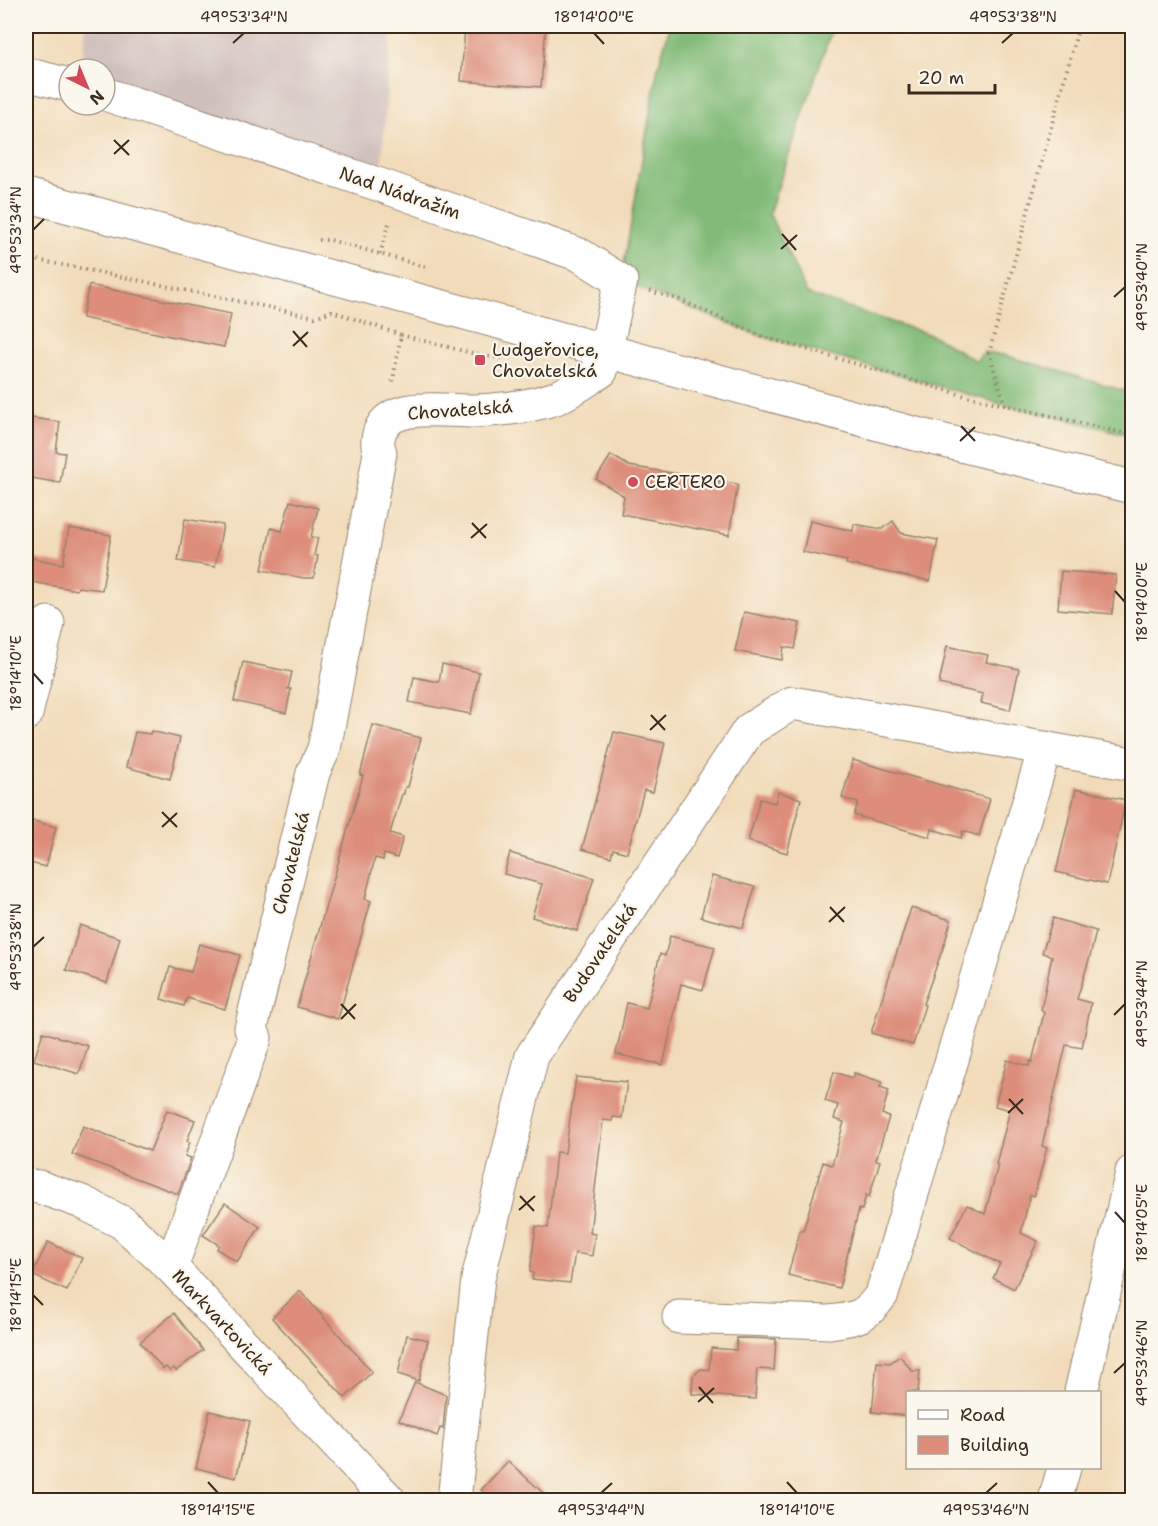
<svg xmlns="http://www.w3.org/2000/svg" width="1158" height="1526" font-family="'Shantell Sans',sans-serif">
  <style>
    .industrial { fill: #d0c0bc }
    .forest { fill: #82bb78; stroke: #5e724b; stroke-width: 1.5 }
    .building { fill: #dd8d7a }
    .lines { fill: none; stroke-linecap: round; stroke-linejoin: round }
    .minor-casing { stroke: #96826c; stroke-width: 35 }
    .major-casing { stroke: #96826c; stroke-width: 35 }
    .path { stroke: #96826c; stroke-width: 4; stroke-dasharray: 1.5 4.5; stroke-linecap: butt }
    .minor { stroke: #fff; stroke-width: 33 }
    .major { stroke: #fff; stroke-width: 33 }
    .ticks { fill: none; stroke: #3b2a1e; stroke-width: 2 }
    .poi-dot { fill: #d1495b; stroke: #fbf7ec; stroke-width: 2 }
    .labels { text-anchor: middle; stroke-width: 4.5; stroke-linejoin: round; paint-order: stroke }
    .street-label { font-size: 18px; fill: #3b2a1e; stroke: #fbf7ec }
    .poi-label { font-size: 18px; fill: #3b2a1e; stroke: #fbf7ec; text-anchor: start }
    .neatline { fill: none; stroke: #3b2a1e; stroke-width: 2 }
    .ticks-label { font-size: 15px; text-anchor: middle; fill: #3b2a1e }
  </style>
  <rect width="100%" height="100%" fill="#fbf7ec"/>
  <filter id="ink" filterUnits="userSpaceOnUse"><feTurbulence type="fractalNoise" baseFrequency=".0167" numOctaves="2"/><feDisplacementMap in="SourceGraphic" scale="12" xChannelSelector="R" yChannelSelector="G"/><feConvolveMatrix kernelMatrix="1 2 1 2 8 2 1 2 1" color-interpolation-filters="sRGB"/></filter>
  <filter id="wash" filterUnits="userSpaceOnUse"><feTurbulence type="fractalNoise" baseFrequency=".008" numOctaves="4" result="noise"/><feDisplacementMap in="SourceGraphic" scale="24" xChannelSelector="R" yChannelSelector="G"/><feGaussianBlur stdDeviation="1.35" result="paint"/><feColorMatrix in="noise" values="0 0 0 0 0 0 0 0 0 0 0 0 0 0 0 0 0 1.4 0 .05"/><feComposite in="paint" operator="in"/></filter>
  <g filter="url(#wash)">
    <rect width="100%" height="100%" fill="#f1dbba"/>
    <polygon class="industrial" points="85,26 392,26 380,185 105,96 105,69 82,69"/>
    <polygon class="forest" points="670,26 833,26 769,213 807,294 934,336 976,361 984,352 1004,355 1132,393 1132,435 1005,405 761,336 621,281 658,67"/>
    <g id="blocks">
      <g class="building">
        <polygon points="465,26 546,26 541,87 461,81"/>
        <polygon points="89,285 231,314 224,347 82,318"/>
        <polygon points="32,418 60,422 56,452 65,453 60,483 26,477 26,419 32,420"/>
        <polygon points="611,455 629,466 738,484 729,535 621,514 624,496 596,479"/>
        <polygon points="290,501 318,508 311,537 318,538 314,555 318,556 314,578 304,578 262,570 271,528 282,531"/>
        <polygon points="185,519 223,525 215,567 178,561"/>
        <polygon points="810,521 853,531 854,524 882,529 893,521 901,533 938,540 930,581 846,564 847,561 803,552"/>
        <polygon points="69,528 111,535 102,590 78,587 77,590 26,581 26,557 63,564"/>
        <polygon points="1061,571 1116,575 1112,614 1058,609"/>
        <polygon points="744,612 800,623 795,649 784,647 782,660 735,651"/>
        <polygon points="947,646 988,655 986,662 1019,669 1010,710 981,703 983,694 939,684"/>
        <polygon points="243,662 292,672 288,689 291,689 286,713 234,701"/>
        <polygon points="442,664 479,672 471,714 409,702 414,677 439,682"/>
        <polygon points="373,725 421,738 408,787 405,787 404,794 402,794 390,833 403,837 397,858 384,854 383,860 375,858 365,899 371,901 338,1019 297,1007 363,776 360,775"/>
        <polygon points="151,731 180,738 170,779 126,767 135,732 150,734"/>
        <polygon points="614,732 665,743 653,792 644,790 627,853 613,849 611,857 582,849"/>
        <polygon points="853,760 990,799 979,836 963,831 961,838 932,829 930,837 854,815 858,803 842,798"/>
        <polygon points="1076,789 1126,800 1107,884 1056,872"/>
        <polygon points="778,792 801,799 787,853 748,841 760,799 775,803"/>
        <polygon points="26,819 56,827 46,867 26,862"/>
        <polygon points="510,853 594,878 577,931 532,917 542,884 504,874"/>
        <polygon points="712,876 755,887 743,928 701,917"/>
        <polygon points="911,908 951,920 945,942 923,1004 925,1005 913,1045 871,1033"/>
        <polygon points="1053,918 1096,931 1091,953 1077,999 1091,1003 1082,1048 1066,1045 1042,1146 1047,1148 1034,1196 1030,1195 1021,1233 1038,1241 1014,1289 993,1278 1000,1264 950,1238 967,1205 985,1214 998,1165 996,1164 1010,1110 995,1106 1007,1060 1029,1066 1030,1061 1032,1062 1044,1013 1041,1010 1052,956 1042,953"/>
        <polygon points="80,925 120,938 107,983 66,970"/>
        <polygon points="670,936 715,947 703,990 681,984 663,1065 616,1054 627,1003 647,1008 660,954 665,956"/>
        <polygon points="199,944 240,955 225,1009 187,998 184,1006 161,999 170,967 191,972"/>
        <polygon points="43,1032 88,1046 79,1074 34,1060"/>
        <polygon points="834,1072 852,1078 854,1073 882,1082 880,1087 889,1090 882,1114 889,1117 876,1160 880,1161 869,1197 866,1195 862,1210 859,1209 839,1288 788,1275 800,1230 803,1231 823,1162 832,1165 844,1122 834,1119 838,1105 825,1101"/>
        <polygon points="576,1077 627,1082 622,1118 613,1117 612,1121 603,1120 590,1233 595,1234 592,1256 575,1253 570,1283 532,1279 533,1273 530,1272 536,1226 548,1228 556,1152 565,1153"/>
        <polygon points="167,1110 195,1120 187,1141 190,1142 185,1156 191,1158 178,1194 72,1154 83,1126 150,1151"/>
        <polygon points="225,1203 260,1227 237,1262 217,1249 219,1245 203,1235"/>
        <polygon points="48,1242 82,1258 67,1291 32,1275"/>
        <polygon points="300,1291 372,1372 345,1398 272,1318"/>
        <polygon points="174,1313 203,1350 176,1371 174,1368 170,1371 166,1367 163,1369 140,1342"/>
        <polygon points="407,1335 428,1340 419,1381 398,1374"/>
        <polygon points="737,1338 776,1339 774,1370 757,1369 755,1399 692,1394 693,1376 701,1369 709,1370 711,1348 736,1350"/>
        <polygon points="900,1356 912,1371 920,1371 918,1392 908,1392 908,1416 872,1412 877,1362 890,1363"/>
        <polygon points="415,1382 446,1395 443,1429 440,1428 437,1436 399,1420"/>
        <polygon points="210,1411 250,1421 236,1478 196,1468"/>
        <polygon points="508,1461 551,1500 493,1500 481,1490"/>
      </g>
    </g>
  </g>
  <g filter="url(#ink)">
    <use href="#blocks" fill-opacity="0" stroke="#96826c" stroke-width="1.5"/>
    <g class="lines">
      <defs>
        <g id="minor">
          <polyline points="26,74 69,85"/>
          <path d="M105 94 380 185 580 255 621 281 601 371C588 379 566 395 553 399 528 407 500 410 475 411 449 412 392 400 380 431 377 440 377 444 380 453L324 749 313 773 256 1007 251 1029 255 1038 171 1267"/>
          <polyline points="26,714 48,623"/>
          <polyline points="26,1186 39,1187 82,1202 123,1223 171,1267 389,1500"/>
          <path d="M679 1317 829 1322C857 1319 866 1317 882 1294L1045 748"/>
          <polyline points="1081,1392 1132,1172"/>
          <polyline points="454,1500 478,1279 532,1056 749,730 792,703 1132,764"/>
          <polyline points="1055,1500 1064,1468"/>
        </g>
        <polyline id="major" points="26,195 916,434 1132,487"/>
      </defs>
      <use href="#minor" class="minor-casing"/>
      <use href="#major" class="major-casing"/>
      <g class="path">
        <polyline points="319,240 330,240 426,267"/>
        <polyline points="380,254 390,220"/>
        <polyline points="26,258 84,269 315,317 332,311 401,335 392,385"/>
        <polyline points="650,291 680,300 761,336 962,395 1132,435"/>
        <polyline points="401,335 483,356 505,358"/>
        <polyline points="1005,405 989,353 1079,26"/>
      </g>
      <use href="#minor" class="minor"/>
      <use href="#major" class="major"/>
    </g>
  </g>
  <path class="ticks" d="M594 33 604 44M233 43 244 33M1002 43 1013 33M114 140 129 155M114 154 129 140M33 230 44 219M782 234 796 250M781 249 797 235M1114 297 1125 287M293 331 307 347M293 346 308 332M961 426 975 441M960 441 975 427M472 523 486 538M471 538 487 524M1115 591 1125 602M33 673 43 684M651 715 665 730M650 730 666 715M162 812 177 827M162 827 177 813M830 907 844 922M829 922 845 907M33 947 44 937M341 1004 355 1019M1114 1015 1125 1004M341 1019 356 1004M1009 1099 1023 1114M1008 1113 1023 1099M520 1196 534 1211M519 1210 535 1196M1115 1212 1125 1223M33 1295 43 1305M1114 1373 1125 1363M699 1387 713 1403M698 1402 714 1388M208 1482 218 1493M787 1482 797 1493M601 1493 612 1483M986 1493 997 1483"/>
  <g class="poi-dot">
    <rect x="474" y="354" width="12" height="12" rx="3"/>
    <circle cx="633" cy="482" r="6"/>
  </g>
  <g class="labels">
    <g class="street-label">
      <text transform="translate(400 193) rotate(19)" y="6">Nad Nádražím</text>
      <text transform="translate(460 410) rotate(-4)" y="6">Chovatelská</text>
      <text transform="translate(291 863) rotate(-76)" y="6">Chovatelská</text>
      <text transform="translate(600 953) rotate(-56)" y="6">Budovatelská</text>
      <text transform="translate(222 1322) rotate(47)" y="6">Markvartovická</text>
    </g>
    <g class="poi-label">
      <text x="492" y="356">Ludgeřovice,<tspan x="492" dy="21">Chovatelská</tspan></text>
      <text x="645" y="488">CERTERO</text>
    </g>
  </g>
  <rect width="1158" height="1526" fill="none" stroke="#fbf7ec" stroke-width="66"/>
  <rect x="906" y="1391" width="195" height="78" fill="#fbf7ec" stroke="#aea59a" stroke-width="1.5"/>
  <rect x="918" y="1410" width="30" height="9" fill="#ffffff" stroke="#aea59a" stroke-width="1.5"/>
  <text x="960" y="1421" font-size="18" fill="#3b2a1e">Road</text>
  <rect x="918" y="1436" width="30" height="18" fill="#dd8d7a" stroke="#aea59a" stroke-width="1.5"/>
  <text x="960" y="1451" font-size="18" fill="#3b2a1e">Building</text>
  <g transform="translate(87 87) rotate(137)"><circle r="28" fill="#fbf7ec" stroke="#aea59a" stroke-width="1.5"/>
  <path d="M0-4.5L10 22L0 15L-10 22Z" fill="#d1495b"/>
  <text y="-9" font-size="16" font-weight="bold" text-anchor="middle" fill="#3b2a1e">N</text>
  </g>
  <path d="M909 84v9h86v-9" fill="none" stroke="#3b2a1e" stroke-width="3"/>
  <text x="918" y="84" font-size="18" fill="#3b2a1e" stroke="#fbf7ec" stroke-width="4.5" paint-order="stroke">20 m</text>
  <rect x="33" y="33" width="1092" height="1460" class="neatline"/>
  <g class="ticks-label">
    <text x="244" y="22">49°53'34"N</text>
    <text x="594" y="22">18°14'00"E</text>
    <text x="1013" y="22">49°53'38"N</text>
    <text transform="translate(16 230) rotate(-90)" y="5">49°53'34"N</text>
    <text transform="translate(1142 287) rotate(-90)" y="5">49°53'40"N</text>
    <text transform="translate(1142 602) rotate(-90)" y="5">18°14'00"E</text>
    <text transform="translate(16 673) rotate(-90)" y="5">18°14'10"E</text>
    <text transform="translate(16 947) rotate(-90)" y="5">49°53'38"N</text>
    <text transform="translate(1142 1004) rotate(-90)" y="5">49°53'44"N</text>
    <text transform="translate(1142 1223) rotate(-90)" y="5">18°14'05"E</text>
    <text transform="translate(16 1295) rotate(-90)" y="5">18°14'15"E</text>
    <text transform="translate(1142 1363) rotate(-90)" y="5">49°53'46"N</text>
    <text x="218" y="1515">18°14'15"E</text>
    <text x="601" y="1515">49°53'44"N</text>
    <text x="797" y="1515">18°14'10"E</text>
    <text x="986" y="1515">49°53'46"N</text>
  </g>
</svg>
